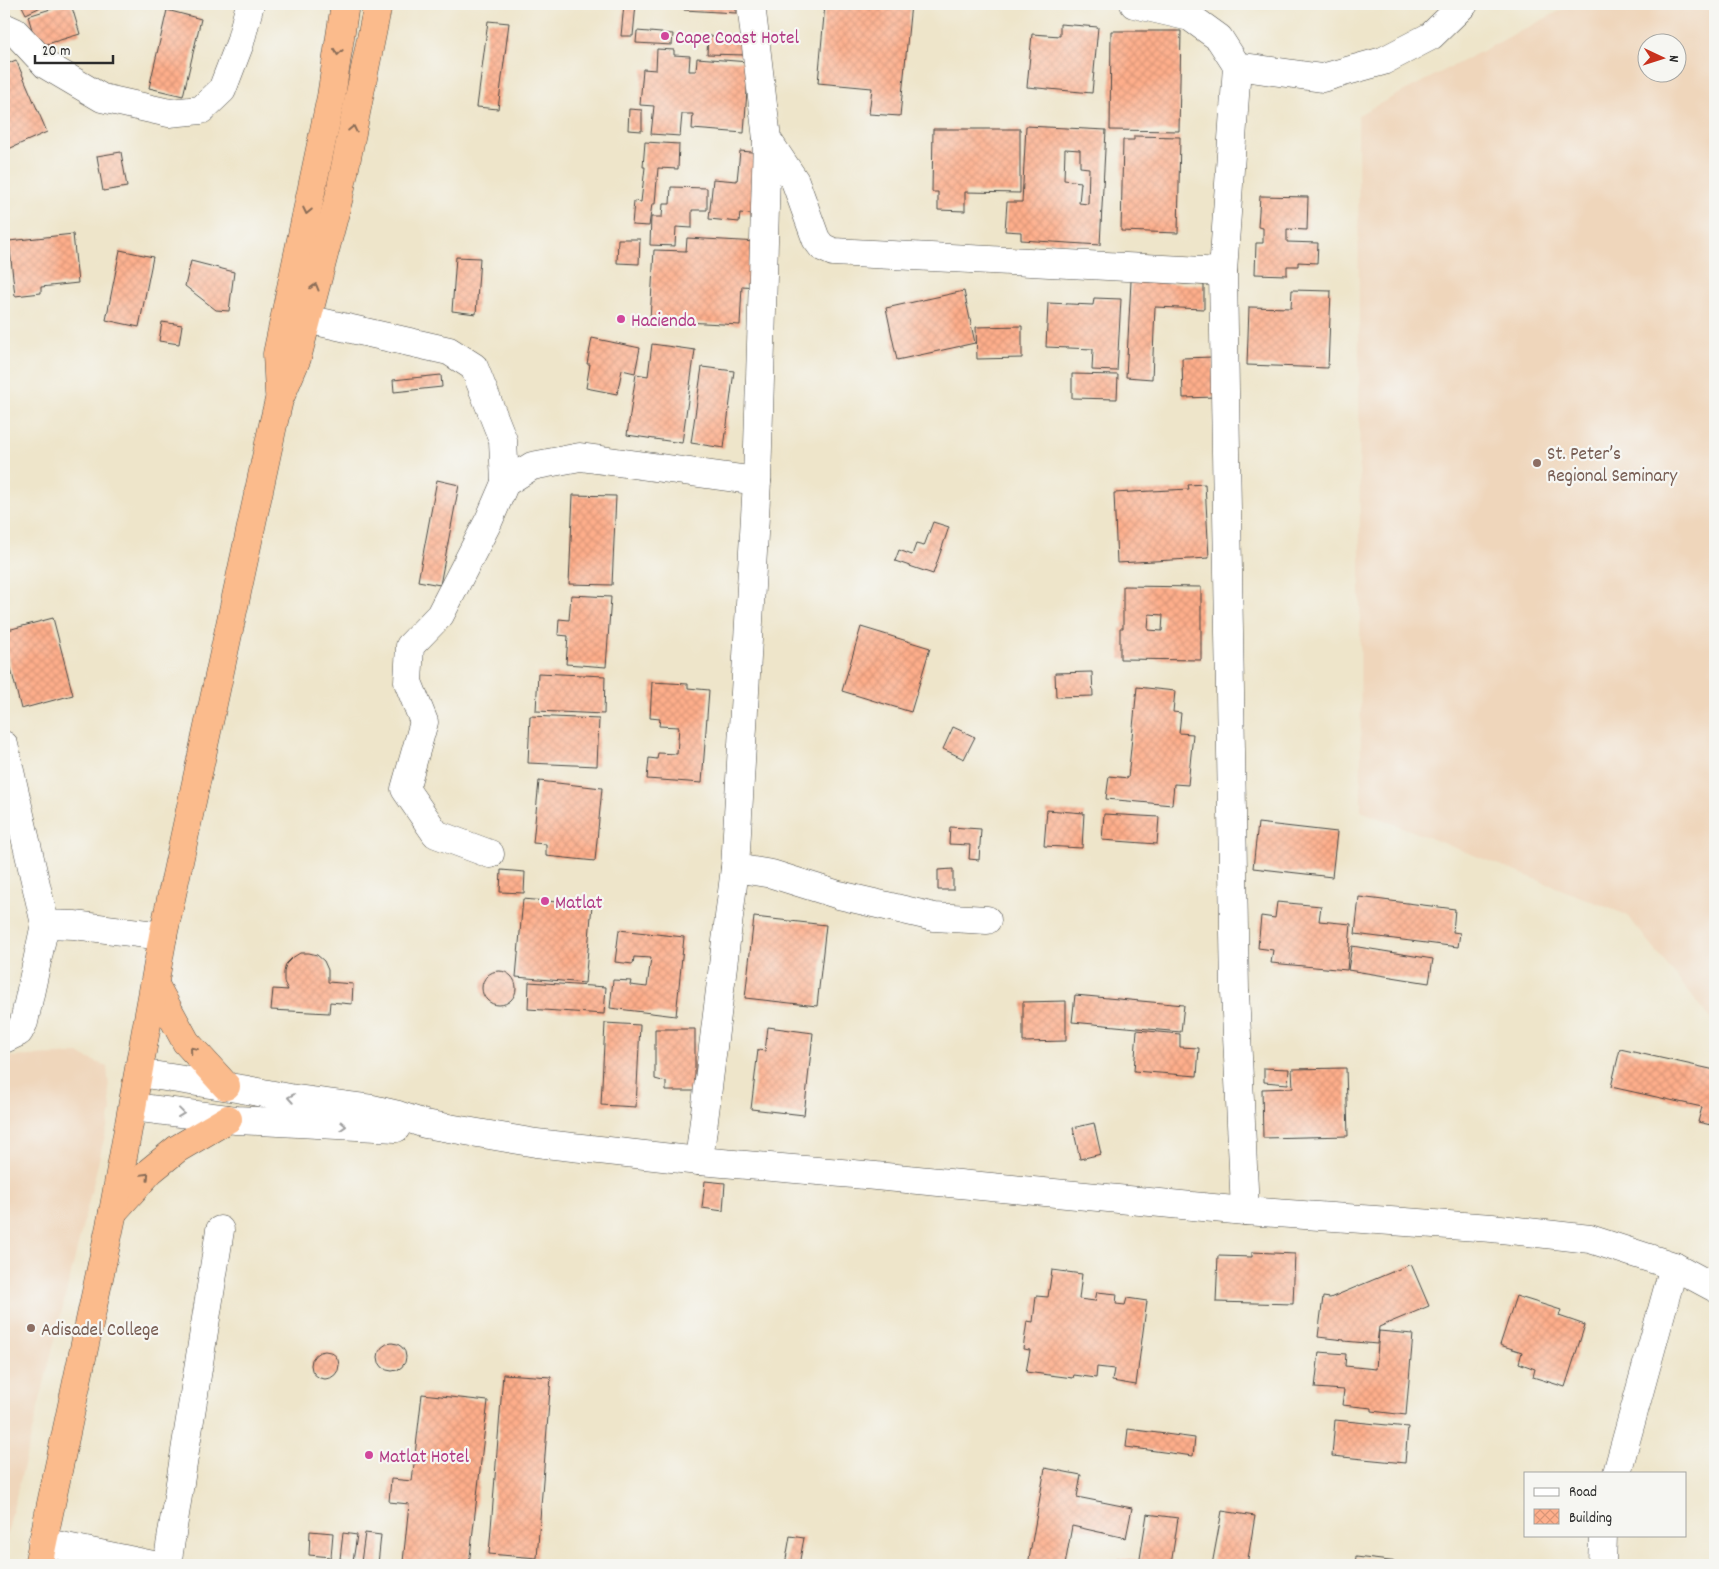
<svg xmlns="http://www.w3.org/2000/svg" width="1719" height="1569" font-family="Dekko,sans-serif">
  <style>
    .built { fill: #efd6bb; fill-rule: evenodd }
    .building { fill: url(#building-cross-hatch); fill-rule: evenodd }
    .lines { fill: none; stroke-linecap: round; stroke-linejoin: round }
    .minor-casing { stroke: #484743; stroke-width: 29 }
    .highway-casing { stroke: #484743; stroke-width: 29 }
    .minor { stroke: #fff; stroke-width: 28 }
    .highway { stroke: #fbbb8c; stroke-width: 28 }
    .oneway { stroke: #896c57 }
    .oneway2 { stroke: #a0a0a0 }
    .hotel-dot { fill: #d1479c; stroke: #f6f6f2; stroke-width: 2 }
    .education-dot { fill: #8d6e63; stroke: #f6f6f2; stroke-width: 2 }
    .labels { text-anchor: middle; stroke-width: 4.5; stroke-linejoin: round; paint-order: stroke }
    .hotel-label { font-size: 19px; fill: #b23c85; stroke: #f6f6f2; text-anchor: start }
    .education-label { font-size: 19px; fill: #785e54; stroke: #f6f6f2; text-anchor: start }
  </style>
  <defs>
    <pattern id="building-cross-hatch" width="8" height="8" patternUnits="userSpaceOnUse" patternTransform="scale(1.25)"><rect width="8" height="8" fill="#feae8b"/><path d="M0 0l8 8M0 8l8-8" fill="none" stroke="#da9678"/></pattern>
  </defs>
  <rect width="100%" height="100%" fill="#f6f6f2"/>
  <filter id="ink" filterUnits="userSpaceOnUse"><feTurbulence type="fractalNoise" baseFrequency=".02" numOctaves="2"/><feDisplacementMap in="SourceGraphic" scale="10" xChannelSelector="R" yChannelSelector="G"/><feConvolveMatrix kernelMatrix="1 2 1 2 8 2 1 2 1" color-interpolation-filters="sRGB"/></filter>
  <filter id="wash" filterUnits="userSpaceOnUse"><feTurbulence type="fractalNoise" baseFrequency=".0096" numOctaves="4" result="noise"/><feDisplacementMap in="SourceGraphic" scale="20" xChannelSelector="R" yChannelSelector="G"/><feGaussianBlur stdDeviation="1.12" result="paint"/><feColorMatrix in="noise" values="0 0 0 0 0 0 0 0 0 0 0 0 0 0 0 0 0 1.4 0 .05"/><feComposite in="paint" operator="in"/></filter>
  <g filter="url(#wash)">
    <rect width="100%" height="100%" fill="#eee5ca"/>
    <g class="built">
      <path d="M1573 4H1715V1025L1627 915 1361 811 1358 115ZM1646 42H1676V72H1646Z"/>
      <polygon points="79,1054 107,1067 111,1111 4,1546 4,1057"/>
    </g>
    <g id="blocks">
      <g class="building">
        <polygon points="21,4 47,4 26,14"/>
        <polygon points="67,4 71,4 80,34 37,47 28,16"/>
        <polygon points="624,4 636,4 633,36 621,36"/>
        <polygon points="685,4 736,4 736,13 684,10"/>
        <polygon points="825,4 868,5 868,4 911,4 900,116 869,114 872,88 818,83"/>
        <polygon points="167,10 201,19 183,96 149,88"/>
        <polygon points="488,21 509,23 498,109 477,107"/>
        <polygon points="1060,24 1098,27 1092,93 1027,87 1032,34 1060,36"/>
        <polygon points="637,31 673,34 672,45 636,43"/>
        <polygon points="1111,31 1181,31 1179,131 1110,130"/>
        <polygon points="708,36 746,37 745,55 707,54"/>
        <polygon points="657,49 674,50 674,55 690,56 689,71 696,71 697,58 749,62 744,133 692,129 693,114 682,114 680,136 651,134 654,106 640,105 643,69 656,70"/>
        <polygon points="16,60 47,132 4,151 4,65"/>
        <polygon points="629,109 642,110 642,131 628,130"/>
        <path d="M1026 126 1106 130 1100 245 1021 240V232L1005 231 1007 202H1022ZM1065 149 1080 150V167L1089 168 1088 204 1079 203 1081 182 1064 180Z"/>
        <polygon points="933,129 1020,129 1020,193 965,192 965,211 938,210 938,192 932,192"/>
        <polygon points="1134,136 1180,137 1178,233 1121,231 1123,140 1134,140"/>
        <polygon points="645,142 679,144 678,169 658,168 655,204 652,204 649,226 632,225 634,201 641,202 645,167 643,167"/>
        <polygon points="740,151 763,153 759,215 740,213 739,222 709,219 713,179 737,181"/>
        <polygon points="121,152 127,187 103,191 97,156"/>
        <polygon points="671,187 707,188 707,210 692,210 692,228 676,227 675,246 650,245 651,217 662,217 663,204 670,204"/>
        <polygon points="1260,196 1308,197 1307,230 1287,229 1287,242 1318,243 1317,263 1298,262 1298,266 1287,266 1287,275 1255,274 1256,243 1263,243 1263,228 1258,227"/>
        <polygon points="73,234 78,283 41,287 41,293 15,296 9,241"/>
        <polygon points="687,238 759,242 757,287 742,286 740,325 650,320 654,250 686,251"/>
        <polygon points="618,239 640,239 639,264 617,263"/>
        <polygon points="120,250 153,257 139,327 106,320"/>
        <polygon points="456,257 480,258 476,314 452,311"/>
        <polygon points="191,261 234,272 229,311 216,310 185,286"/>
        <polygon points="1131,281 1204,285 1204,309 1155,307 1152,379 1126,377"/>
        <polygon points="1292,290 1331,291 1328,368 1247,365 1249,307 1291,308"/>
        <polygon points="964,291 975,343 897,360 886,308"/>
        <polygon points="1094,298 1121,299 1117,371 1092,370 1093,349 1046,347 1048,303 1093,305"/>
        <polygon points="162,322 182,325 179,344 159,341"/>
        <polygon points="1022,326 1022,358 977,359 976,327"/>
        <polygon points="592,338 640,348 635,373 622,370 617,394 586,388 590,364 587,364"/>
        <polygon points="652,344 695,350 682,443 627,435 636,374 648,376"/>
        <polygon points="1213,357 1215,397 1183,398 1182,358"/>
        <polygon points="702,367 734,371 724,448 691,443"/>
        <polygon points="1072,374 1118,375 1117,399 1072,398"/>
        <polygon points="441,375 442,387 394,392 393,380"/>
        <polygon points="437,480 459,485 440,585 418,581"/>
        <polygon points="1205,484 1209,558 1117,563 1114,493 1189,489 1188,485"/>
        <polygon points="573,495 616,496 612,585 569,584"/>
        <polygon points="933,522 949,527 933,574 895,561 899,550 912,555 916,544 924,546"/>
        <path d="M1123 586 1201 587V660L1120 659V628H1123ZM1149 614 1163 615 1162 631 1148 630Z"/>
        <polygon points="571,595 611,597 606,667 566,664 568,636 558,635 559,619 569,620"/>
        <polygon points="53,618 73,695 21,709 4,641 4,631"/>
        <polygon points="861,627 930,648 911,712 842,691"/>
        <polygon points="1092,672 1093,696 1056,697 1055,673"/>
        <polygon points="538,673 605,676 604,714 536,711"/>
        <polygon points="652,682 688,684 688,688 709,690 702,783 647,779 649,758 657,759 658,753 677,754 679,727 659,726 660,719 650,718"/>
        <polygon points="1137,687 1175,691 1173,712 1181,713 1179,733 1193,734 1188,785 1174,784 1172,805 1106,799 1109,776 1128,778"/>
        <polygon points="530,716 599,719 597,766 528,763"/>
        <polygon points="953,727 975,737 964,759 943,749"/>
        <polygon points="539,781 602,788 595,861 546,856 546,844 533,843"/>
        <polygon points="1047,810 1084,813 1082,848 1044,846"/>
        <polygon points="1104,814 1159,817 1157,844 1102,840"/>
        <polygon points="1258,823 1337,832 1332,877 1253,868"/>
        <polygon points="950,827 981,829 979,860 969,859 970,845 949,844"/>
        <polygon points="953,869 953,890 938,890 938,870"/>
        <polygon points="501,870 525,872 524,893 500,892"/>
        <polygon points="1359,897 1455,909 1453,932 1460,933 1458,947 1355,934"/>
        <polygon points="523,899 592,905 585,983 516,977"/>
        <polygon points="1277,902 1321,906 1319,921 1351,924 1347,970 1271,963 1273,950 1258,948 1261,916 1275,918"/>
        <polygon points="754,917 826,925 817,1006 745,998"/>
        <polygon points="619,930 684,937 676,1016 610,1008 613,980 631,981 630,985 647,987 651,958 634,957 633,964 615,962"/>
        <polygon points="1352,946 1433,959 1429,983 1348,970"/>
        <polygon points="300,953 309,953 317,955 324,961 328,970 328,982 353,984 352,1004 330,1002 329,1013 271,1010 273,989 288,990 284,982 284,972 286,964 292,958"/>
        <circle cx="499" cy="988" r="17"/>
        <polygon points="529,982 606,987 604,1014 528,1009"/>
        <polygon points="1075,995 1184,1005 1181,1032 1072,1022"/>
        <polygon points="1066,1001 1066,1041 1023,1042 1023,1002"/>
        <polygon points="605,1023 640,1025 636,1107 601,1105"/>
        <polygon points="768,1027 813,1033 804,1115 751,1109 758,1050 765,1051"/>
        <polygon points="655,1029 695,1029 695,1091 666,1091 666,1082 655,1079"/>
        <polygon points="1137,1030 1180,1034 1180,1047 1199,1048 1197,1076 1134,1071"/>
        <polygon points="1620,1049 1715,1070 1715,1126 1698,1122 1702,1107 1611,1087"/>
        <polygon points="1264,1068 1289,1069 1288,1084 1264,1082"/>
        <polygon points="1346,1068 1348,1136 1263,1138 1262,1089 1293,1088 1292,1069"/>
        <polygon points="1094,1123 1101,1154 1080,1159 1073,1128"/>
        <polygon points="705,1181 725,1183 723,1211 702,1208"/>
        <polygon points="1252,1252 1295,1254 1293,1304 1216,1302 1218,1256 1252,1257"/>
        <polygon points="1411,1264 1429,1306 1379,1327 1377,1344 1344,1341 1344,1340 1318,1337 1323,1297 1330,1298"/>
        <polygon points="1052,1270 1082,1274 1079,1299 1095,1301 1097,1292 1117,1294 1116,1304 1125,1305 1127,1298 1147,1301 1136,1385 1112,1381 1114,1369 1097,1367 1096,1378 1074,1375 1073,1378 1026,1372 1030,1350 1023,1349 1027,1321 1033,1322 1036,1296 1048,1297"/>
        <polygon points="1516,1296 1561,1310 1559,1316 1585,1325 1565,1387 1533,1377 1535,1369 1519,1363 1522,1352 1500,1345"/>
        <polygon points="1379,1331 1413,1334 1406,1415 1372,1411 1372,1408 1342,1405 1344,1390 1315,1388 1319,1352 1346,1354 1345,1366 1376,1369"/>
        <circle cx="392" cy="1357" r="14"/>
        <circle cx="325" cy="1365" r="14"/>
        <polygon points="503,1374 551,1377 537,1558 489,1554"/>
        <polygon points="422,1394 488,1401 469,1565 436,1565 403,1562 409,1504 389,1502 391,1479 412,1481"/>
        <polygon points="1335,1420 1408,1427 1405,1463 1332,1456"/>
        <polygon points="1128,1429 1195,1438 1193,1456 1126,1447"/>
        <polygon points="1045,1468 1081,1475 1077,1497 1132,1508 1126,1538 1072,1526 1065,1565 1028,1565"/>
        <polygon points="1222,1511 1255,1516 1247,1565 1212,1565"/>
        <polygon points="1147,1514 1178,1518 1171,1565 1139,1565"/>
        <polygon points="310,1531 333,1533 331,1557 309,1555"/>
        <polygon points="343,1533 357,1535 353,1561 340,1559"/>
        <polygon points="365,1533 381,1535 378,1564 361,1562"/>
        <polygon points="790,1536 804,1538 799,1565 785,1565"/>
        <polygon points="1356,1557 1407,1563 1407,1565 1355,1565"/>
        <rect x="1118" y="1559" width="18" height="6"/>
      </g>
    </g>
  </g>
  <g filter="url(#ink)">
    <use href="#blocks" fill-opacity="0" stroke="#484743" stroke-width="1"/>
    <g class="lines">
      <defs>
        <g id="minor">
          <polyline points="1134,4 1190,17 1219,38 1237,66"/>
          <polyline points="4,27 15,32 46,65 102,98 169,113 201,110 222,90 240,43 250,4"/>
          <polyline points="767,139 795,181 816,239 822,247 833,252 1223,272"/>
          <polyline points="307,319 449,351 474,367 503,440 505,483"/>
          <polyline points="4,745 45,924 74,925 163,936"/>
          <polyline points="490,854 436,834 405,789 424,722 408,682 410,646 440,615 489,520 505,483 532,466 580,457 757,481"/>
          <polyline points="735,868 772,874 839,895 934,917 987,920"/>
          <polyline points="4,1039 19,1032 24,1022 45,924"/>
          <polyline points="139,1073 242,1089 295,1099 372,1109 398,1115 425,1124 536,1143 699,1161 865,1175 1245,1211 1492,1228 1590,1239 1674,1266 1715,1288"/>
          <polyline points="133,1107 236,1120 396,1128"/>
          <polyline points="699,1161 735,868 757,481 767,139 751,4"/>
          <polyline points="1245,1211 1235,991 1223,272 1237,66 1322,78 1383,61 1431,36 1464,4"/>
          <polyline points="1617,1473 1674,1266"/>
          <polyline points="42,1542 153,1565"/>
          <polyline points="167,1565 220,1230"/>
          <polyline points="1602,1565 1603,1535"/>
        </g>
        <g id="highway">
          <polyline points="279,393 277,354 331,97 345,4"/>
          <polyline points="155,985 186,1042 226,1086"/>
          <polyline points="113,1212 150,1171 177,1149 228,1119"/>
          <polyline points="38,1565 113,1212 163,936 273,425 279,400 297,358 339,197 378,4"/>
        </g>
      </defs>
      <use href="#minor" class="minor-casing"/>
      <use href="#highway" class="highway-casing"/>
      <use href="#minor" class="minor"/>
      <use href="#highway" class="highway"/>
    </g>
    <defs><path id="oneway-chevron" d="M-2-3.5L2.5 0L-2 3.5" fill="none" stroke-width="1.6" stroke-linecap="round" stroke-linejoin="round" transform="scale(1.25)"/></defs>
    <g class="oneway">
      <use href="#oneway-chevron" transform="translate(338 52) rotate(98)"/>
      <use href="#oneway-chevron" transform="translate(353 129) rotate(-78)"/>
      <use href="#oneway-chevron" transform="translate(307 211) rotate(102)"/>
      <use href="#oneway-chevron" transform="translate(315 287) rotate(-75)"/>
      <use href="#oneway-chevron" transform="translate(193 1050) rotate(-130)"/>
      <use href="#oneway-chevron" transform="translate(146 1176) rotate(-47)"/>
    </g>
    <g class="oneway2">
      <use href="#oneway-chevron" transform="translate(291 1098) rotate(-170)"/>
      <use href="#oneway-chevron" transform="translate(181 1113) rotate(7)"/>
      <use href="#oneway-chevron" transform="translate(343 1126) rotate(3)"/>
    </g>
  </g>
  <g class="hotel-dot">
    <circle cx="665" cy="36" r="5"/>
    <circle cx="621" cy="319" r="5"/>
    <circle cx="545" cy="901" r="5"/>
    <circle cx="369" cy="1455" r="5"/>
  </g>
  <g class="education-dot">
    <circle cx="1537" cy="463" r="5"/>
    <circle cx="31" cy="1328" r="5"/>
  </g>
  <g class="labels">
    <g class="hotel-label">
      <text x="675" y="43">Cape Coast Hotel</text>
      <text x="631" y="326">Hacienda</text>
      <text x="555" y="908">Matlat</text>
      <text x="379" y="1462">Matlat Hotel</text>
    </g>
    <g class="education-label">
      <text x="1547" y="459">St. Peter’s<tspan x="1547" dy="22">Regional Seminary</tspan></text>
      <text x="41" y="1335">Adisadel College</text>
    </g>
  </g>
  <rect width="1719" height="1569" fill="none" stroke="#f6f6f2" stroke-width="20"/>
  <rect x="1524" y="1472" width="162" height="65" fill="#f6f6f2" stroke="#a5a5a2"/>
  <rect x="1534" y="1488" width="25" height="8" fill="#ffffff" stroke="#a5a5a2"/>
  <text x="1569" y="1496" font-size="15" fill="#2b2b2b">Road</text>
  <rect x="1534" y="1509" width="25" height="15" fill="url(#building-cross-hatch)" stroke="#a5a5a2"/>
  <text x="1569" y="1522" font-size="15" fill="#2b2b2b">Building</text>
  <g transform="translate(1662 58) rotate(94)"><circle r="24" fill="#f6f6f2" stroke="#a5a5a2"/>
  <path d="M0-4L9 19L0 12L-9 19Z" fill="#c8321e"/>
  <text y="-8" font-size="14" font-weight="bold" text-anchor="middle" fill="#2b2b2b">N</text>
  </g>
  <path d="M35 55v8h78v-8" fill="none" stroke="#2b2b2b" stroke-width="2.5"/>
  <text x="42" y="55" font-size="15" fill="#2b2b2b" stroke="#f6f6f2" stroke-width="4" paint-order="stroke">20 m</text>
</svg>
